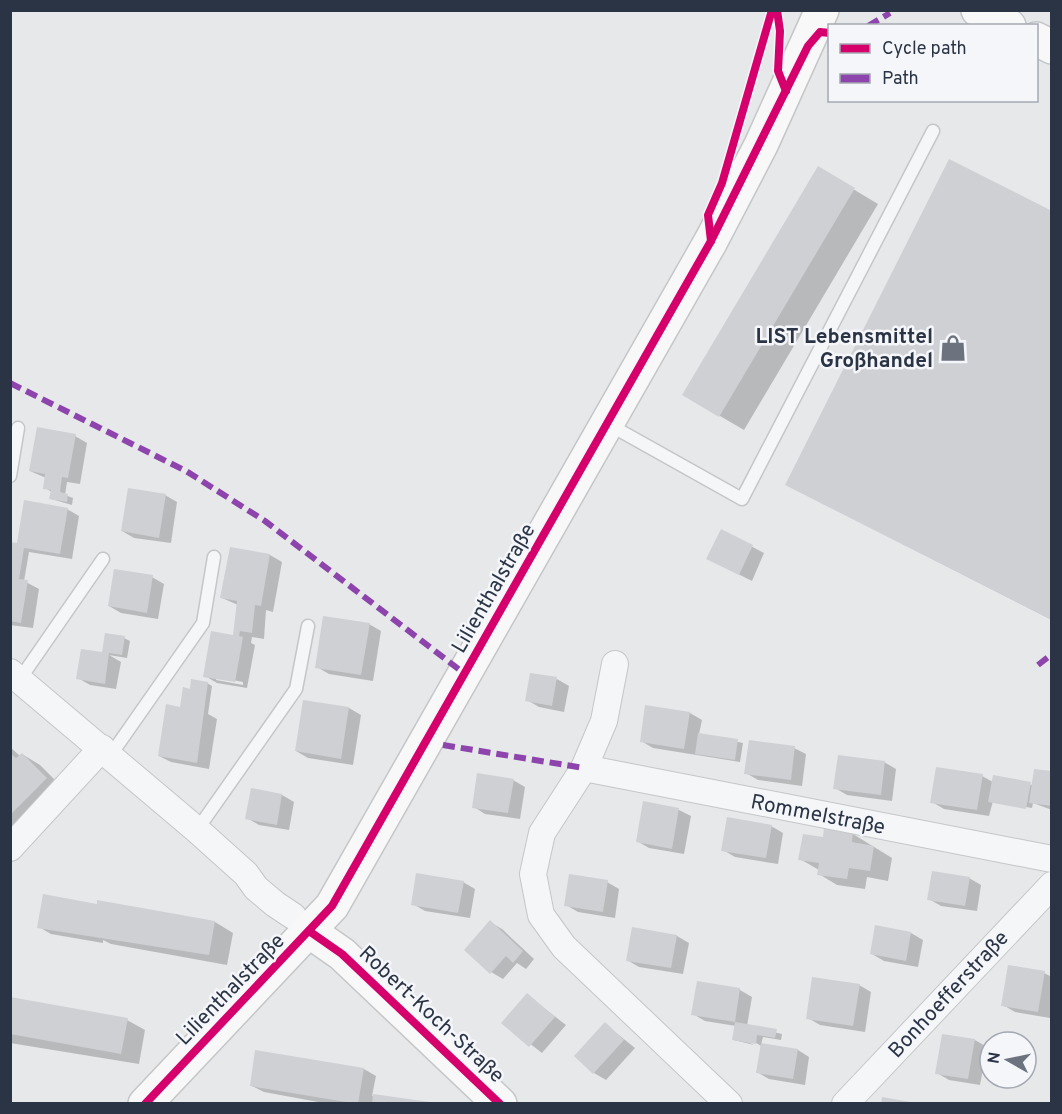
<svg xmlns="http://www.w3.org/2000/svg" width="1062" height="1114" font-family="Overpass,sans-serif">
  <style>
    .shadow { fill: #0003; fill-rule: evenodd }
    .building { fill: #ced0d3 }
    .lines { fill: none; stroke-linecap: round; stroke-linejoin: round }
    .lane-casing { stroke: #c4c6c8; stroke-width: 15 }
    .street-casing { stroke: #c4c6c8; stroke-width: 28 }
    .secondary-casing { stroke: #c4c6c8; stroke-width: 36 }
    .primary-casing { stroke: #c2c5c8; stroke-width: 36 }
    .lane { stroke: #f5f6f7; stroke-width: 12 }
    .street { stroke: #f5f6f7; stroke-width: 26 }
    .secondary { stroke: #f8f8f8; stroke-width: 33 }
    .primary { stroke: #f8f8f8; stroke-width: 33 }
    .quiet { stroke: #8e44ad; stroke-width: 6; stroke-dasharray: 12 6; stroke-linecap: butt }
    .cycleway-casing { stroke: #f4f6f9; stroke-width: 11 }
    .cycleway { stroke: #d6006c; stroke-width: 8 }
    .labels { text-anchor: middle; stroke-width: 5; stroke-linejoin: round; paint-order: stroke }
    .poi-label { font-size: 21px; font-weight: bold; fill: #2b3445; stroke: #f4f6f9; text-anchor: end }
    .street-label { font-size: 21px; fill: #2b3445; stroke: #f4f6f9 }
  </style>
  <rect width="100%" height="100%" fill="#e6e8ea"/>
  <g class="shadow">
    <polygon points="818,168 878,204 744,430 684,395"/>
    <polygon points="1052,213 1052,620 787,485"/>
    <polygon points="75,436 87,443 80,484 67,482 65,495 73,498 72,505 51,499 52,492 45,488 46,478 30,471"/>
    <polygon points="165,495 177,502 171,543 134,538 122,531"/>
    <polygon points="67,509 79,516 72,559 29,552 24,581 39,589 33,628 10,625 10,544 15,545"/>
    <polygon points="722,531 764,553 752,581 720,565"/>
    <path d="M231 549 270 555 282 562 273 612 266 610 264 639 252 637 251 643 255 645 247 688 217 683 205 676 235 637 238 605 222 598ZM216 677 243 682V685L216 680Z"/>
    <polygon points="152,577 164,584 158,619 121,613 109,606"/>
    <polygon points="369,624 381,631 373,681 329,674 317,667"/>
    <polygon points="124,638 130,641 127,658 109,655 121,662 116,689 90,685 78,678"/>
    <polygon points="557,679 569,686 564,712 539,707 527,700"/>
    <polygon points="207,683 212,686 208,714 217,719 209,769 171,762 159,756 187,709 191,690"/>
    <polygon points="349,708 361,715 353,765 308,758 296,751"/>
    <polygon points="690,713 702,720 699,734 743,743 740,762 653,748 641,741"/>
    <polygon points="10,747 20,756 22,754 40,765 64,789 10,858"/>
    <polygon points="794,748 806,754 802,786 758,780 746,773"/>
    <polygon points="884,762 896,769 892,801 847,795 835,788"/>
    <polygon points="1052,773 1052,810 1033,803 1032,808 993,801 989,816 944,809 932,802 982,776 993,782 1033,785"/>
    <polygon points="513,780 525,787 520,819 485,814 474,807"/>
    <polygon points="252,790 282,795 294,802 289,830 259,825 247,818"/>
    <polygon points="644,803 679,810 691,816 684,854 649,848 637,841"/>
    <polygon points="771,826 783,833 778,864 735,857 723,850"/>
    <polygon points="825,830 853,834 892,858 888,881 867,877 865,889 837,885 819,874 819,870 800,859 824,839"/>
    <polygon points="969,878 981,885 977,911 941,906 929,899"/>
    <polygon points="463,882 475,889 470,918 425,911 413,904"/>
    <polygon points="607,882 619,889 615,918 578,912 566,905"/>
    <polygon points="98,905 215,922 233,933 227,965 111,944 103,940 103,943 51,934 39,927"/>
    <polygon points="490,922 502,929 534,959 526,969 517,963 503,979 491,972"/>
    <polygon points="911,933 923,940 918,967 884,961 872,954"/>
    <polygon points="677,936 689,943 683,974 639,967 627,960"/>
    <polygon points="1044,973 1052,977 1050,1018 1015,1012 1003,1005"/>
    <polygon points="698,983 740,990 752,997 747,1026 782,1034 781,1040 763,1037 761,1045 798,1050 809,1057 805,1085 769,1079 757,1072 761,1046 750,1039 748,1042 754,1045 734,1040 736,1026 705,1021 693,1014"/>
    <polygon points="859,985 871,992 865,1032 820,1025 808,1018"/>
    <polygon points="527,995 566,1025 542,1053 503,1023"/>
    <polygon points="10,998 127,1020 145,1030 139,1064 10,1043"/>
    <polygon points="605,1024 635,1048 606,1080 594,1073"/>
    <polygon points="975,1040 987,1047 980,1085 949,1080 937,1073"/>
    <polygon points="364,1069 376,1076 372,1096 429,1104 329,1104 264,1092 252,1086"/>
  </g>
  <g class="building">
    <polygon points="949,159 1052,211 1052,620 785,485"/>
    <polygon points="818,166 855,188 719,417 682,395"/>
    <polygon points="37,427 76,434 68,478 62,477 60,492 68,494 67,502 49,499 51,490 43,489 45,474 29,471"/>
    <polygon points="128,488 166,494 159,538 121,531"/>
    <polygon points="24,500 68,508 60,554 24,548 19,579 28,580 21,623 10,621 10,542 17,543"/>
    <polygon points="721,529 753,545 739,575 706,559"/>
    <polygon points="230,547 270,554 261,606 255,605 252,633 240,631 239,636 243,637 235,682 203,677 211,631 233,635 237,601 220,598"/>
    <polygon points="114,569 153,575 147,613 108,606"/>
    <polygon points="323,616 370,623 361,675 315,668"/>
    <polygon points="105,633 125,636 122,655 109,653 105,684 76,679 81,649 102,652"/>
    <polygon points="530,673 557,677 552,706 525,701"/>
    <polygon points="191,679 208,682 197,763 158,756 166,704 180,707 183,687 190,689"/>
    <polygon points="303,700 349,707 341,759 295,751"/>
    <polygon points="645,705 690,712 684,749 640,742"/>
    <polygon points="698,733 738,739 735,760 695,754"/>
    <polygon points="749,740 795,746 791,780 744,774"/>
    <polygon points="10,753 16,758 22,753 47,778 10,815"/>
    <polygon points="838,755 885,761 881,795 833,789"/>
    <polygon points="936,767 983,774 977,810 930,803"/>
    <polygon points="1034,769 1052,771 1052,806 1029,803"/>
    <polygon points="477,773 514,779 508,813 472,808"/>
    <polygon points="993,775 1031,782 1026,809 988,802"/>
    <polygon points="251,788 282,794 277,825 245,819"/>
    <polygon points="643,801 679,808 672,849 636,842"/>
    <polygon points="727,817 772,825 766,858 721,851"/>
    <polygon points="824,828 853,832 852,842 874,846 870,871 849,868 847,879 817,875 819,863 798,860 803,834 823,837"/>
    <polygon points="932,871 970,877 965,906 927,900"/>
    <polygon points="416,873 464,881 458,913 411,905"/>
    <polygon points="569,874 608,880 603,912 564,906"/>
    <polygon points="43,894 97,904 97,900 215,921 209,955 37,928"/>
    <polygon points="490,920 523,951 513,963 506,956 490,974 464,950"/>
    <polygon points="875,925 911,932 906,961 870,954"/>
    <polygon points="632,927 677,935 671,968 626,961"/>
    <polygon points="1008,965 1045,971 1038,1012 1001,1006"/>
    <polygon points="812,977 860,984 853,1026 806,1019"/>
    <polygon points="697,981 740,988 735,1022 691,1015"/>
    <polygon points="527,993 555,1017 529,1047 501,1023"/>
    <polygon points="10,997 128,1018 121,1054 10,1034"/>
    <polygon points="605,1022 624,1040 593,1074 574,1056"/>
    <polygon points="735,1022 777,1029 775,1038 757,1035 756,1044 732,1040"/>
    <polygon points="942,1034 975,1039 968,1079 935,1074"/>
    <polygon points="761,1043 798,1049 793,1079 756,1073"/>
    <polygon points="255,1050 364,1068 358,1104 250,1086"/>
    <polygon points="373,1094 430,1102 430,1104 372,1104"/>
    <polygon points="882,1097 911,1102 911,1104 881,1104"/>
  </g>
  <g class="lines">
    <defs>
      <g id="lane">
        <polyline points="608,424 742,499 933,131"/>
        <polyline points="10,476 18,428"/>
        <polyline points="20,679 103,559"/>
        <polyline points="110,756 203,623 214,557"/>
        <polyline points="197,830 296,689 308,626"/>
      </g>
      <g id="street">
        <polyline points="615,664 604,721 584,768 542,833 533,874 541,915 564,947 729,1104"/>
        <polyline points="10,672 197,830 246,874 256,888 275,904 293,916"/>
        <polyline points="584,768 1052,859"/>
        <polyline points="10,848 102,748"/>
        <polyline points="845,1104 1052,885"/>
      </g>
      <g id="secondary">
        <polyline points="309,931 342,954 500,1104"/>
        <polyline points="145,1104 332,906 711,241 761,145 822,10"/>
      </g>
      <g id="primary">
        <polyline points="978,10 1009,26"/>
        <polyline points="1036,39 1052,47"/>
      </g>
    </defs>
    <use href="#lane" class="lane-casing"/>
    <use href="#street" class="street-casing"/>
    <use href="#secondary" class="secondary-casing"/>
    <use href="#primary" class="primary-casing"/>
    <use href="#lane" class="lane"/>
    <use href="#street" class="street"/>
    <use href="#secondary" class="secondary"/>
    <use href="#primary" class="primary"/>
    <g class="quiet">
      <polyline points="868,26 890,13"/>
      <polyline points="10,383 186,471 265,521 465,674"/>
      <polyline points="1038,665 1052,654"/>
      <polyline points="443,745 584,768"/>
    </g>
    <defs>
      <g id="cycleway">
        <polyline points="777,10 780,31 778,71 786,91"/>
        <polyline points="711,241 708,215 722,183 772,10"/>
        <polyline points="309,931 342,954 500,1104"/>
        <polyline points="145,1104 332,906 711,241 808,46 820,32 830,33"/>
      </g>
    </defs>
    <use href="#cycleway" class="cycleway-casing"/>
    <use href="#cycleway" class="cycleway"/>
  </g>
  <defs>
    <symbol id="shop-bare" viewBox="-9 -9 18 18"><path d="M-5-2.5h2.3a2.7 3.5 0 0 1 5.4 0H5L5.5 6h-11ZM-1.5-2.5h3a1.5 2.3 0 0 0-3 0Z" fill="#6c737f" stroke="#f4f6f9" stroke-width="2.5" paint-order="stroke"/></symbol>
  </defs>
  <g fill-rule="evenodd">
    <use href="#shop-bare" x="934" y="329" width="38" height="38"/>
  </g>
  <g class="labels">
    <g class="poi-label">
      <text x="933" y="343">LIST Lebensmittel<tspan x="933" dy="24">Großhandel</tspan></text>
    </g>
    <g class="street-label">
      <text transform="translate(493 588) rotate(-60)" y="7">Lilienthalstraße</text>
      <text transform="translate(818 814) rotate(11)" y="7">Rommelstraße</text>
      <text transform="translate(230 989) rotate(-46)" y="7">Lilienthalstraße</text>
      <text transform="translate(948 994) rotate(-47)" y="7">Bonhoefferstraße</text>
      <text transform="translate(432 1014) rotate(43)" y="7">Robert-Koch-Straße</text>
    </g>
  </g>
  <rect width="1062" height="1114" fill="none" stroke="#2b3445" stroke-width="24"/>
  <rect x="828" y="24" width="210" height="78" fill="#f4f6f9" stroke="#a4a8b1" stroke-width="1.5"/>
  <rect x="840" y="44" width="30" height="9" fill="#d6006c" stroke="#a4a8b1" stroke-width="1.5"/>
  <text x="882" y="54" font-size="18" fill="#2b3445">Cycle path</text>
  <rect x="840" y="74" width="30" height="9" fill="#8e44ad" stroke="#a4a8b1" stroke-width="1.5"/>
  <text x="882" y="84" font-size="18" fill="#2b3445">Path</text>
  <g transform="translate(1008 1060) rotate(279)"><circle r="28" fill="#f4f6f9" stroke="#a4a8b1" stroke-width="1.5"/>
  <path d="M0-4.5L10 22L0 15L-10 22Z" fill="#6c737f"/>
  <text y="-9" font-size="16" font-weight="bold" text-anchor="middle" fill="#2b3445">N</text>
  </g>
</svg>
